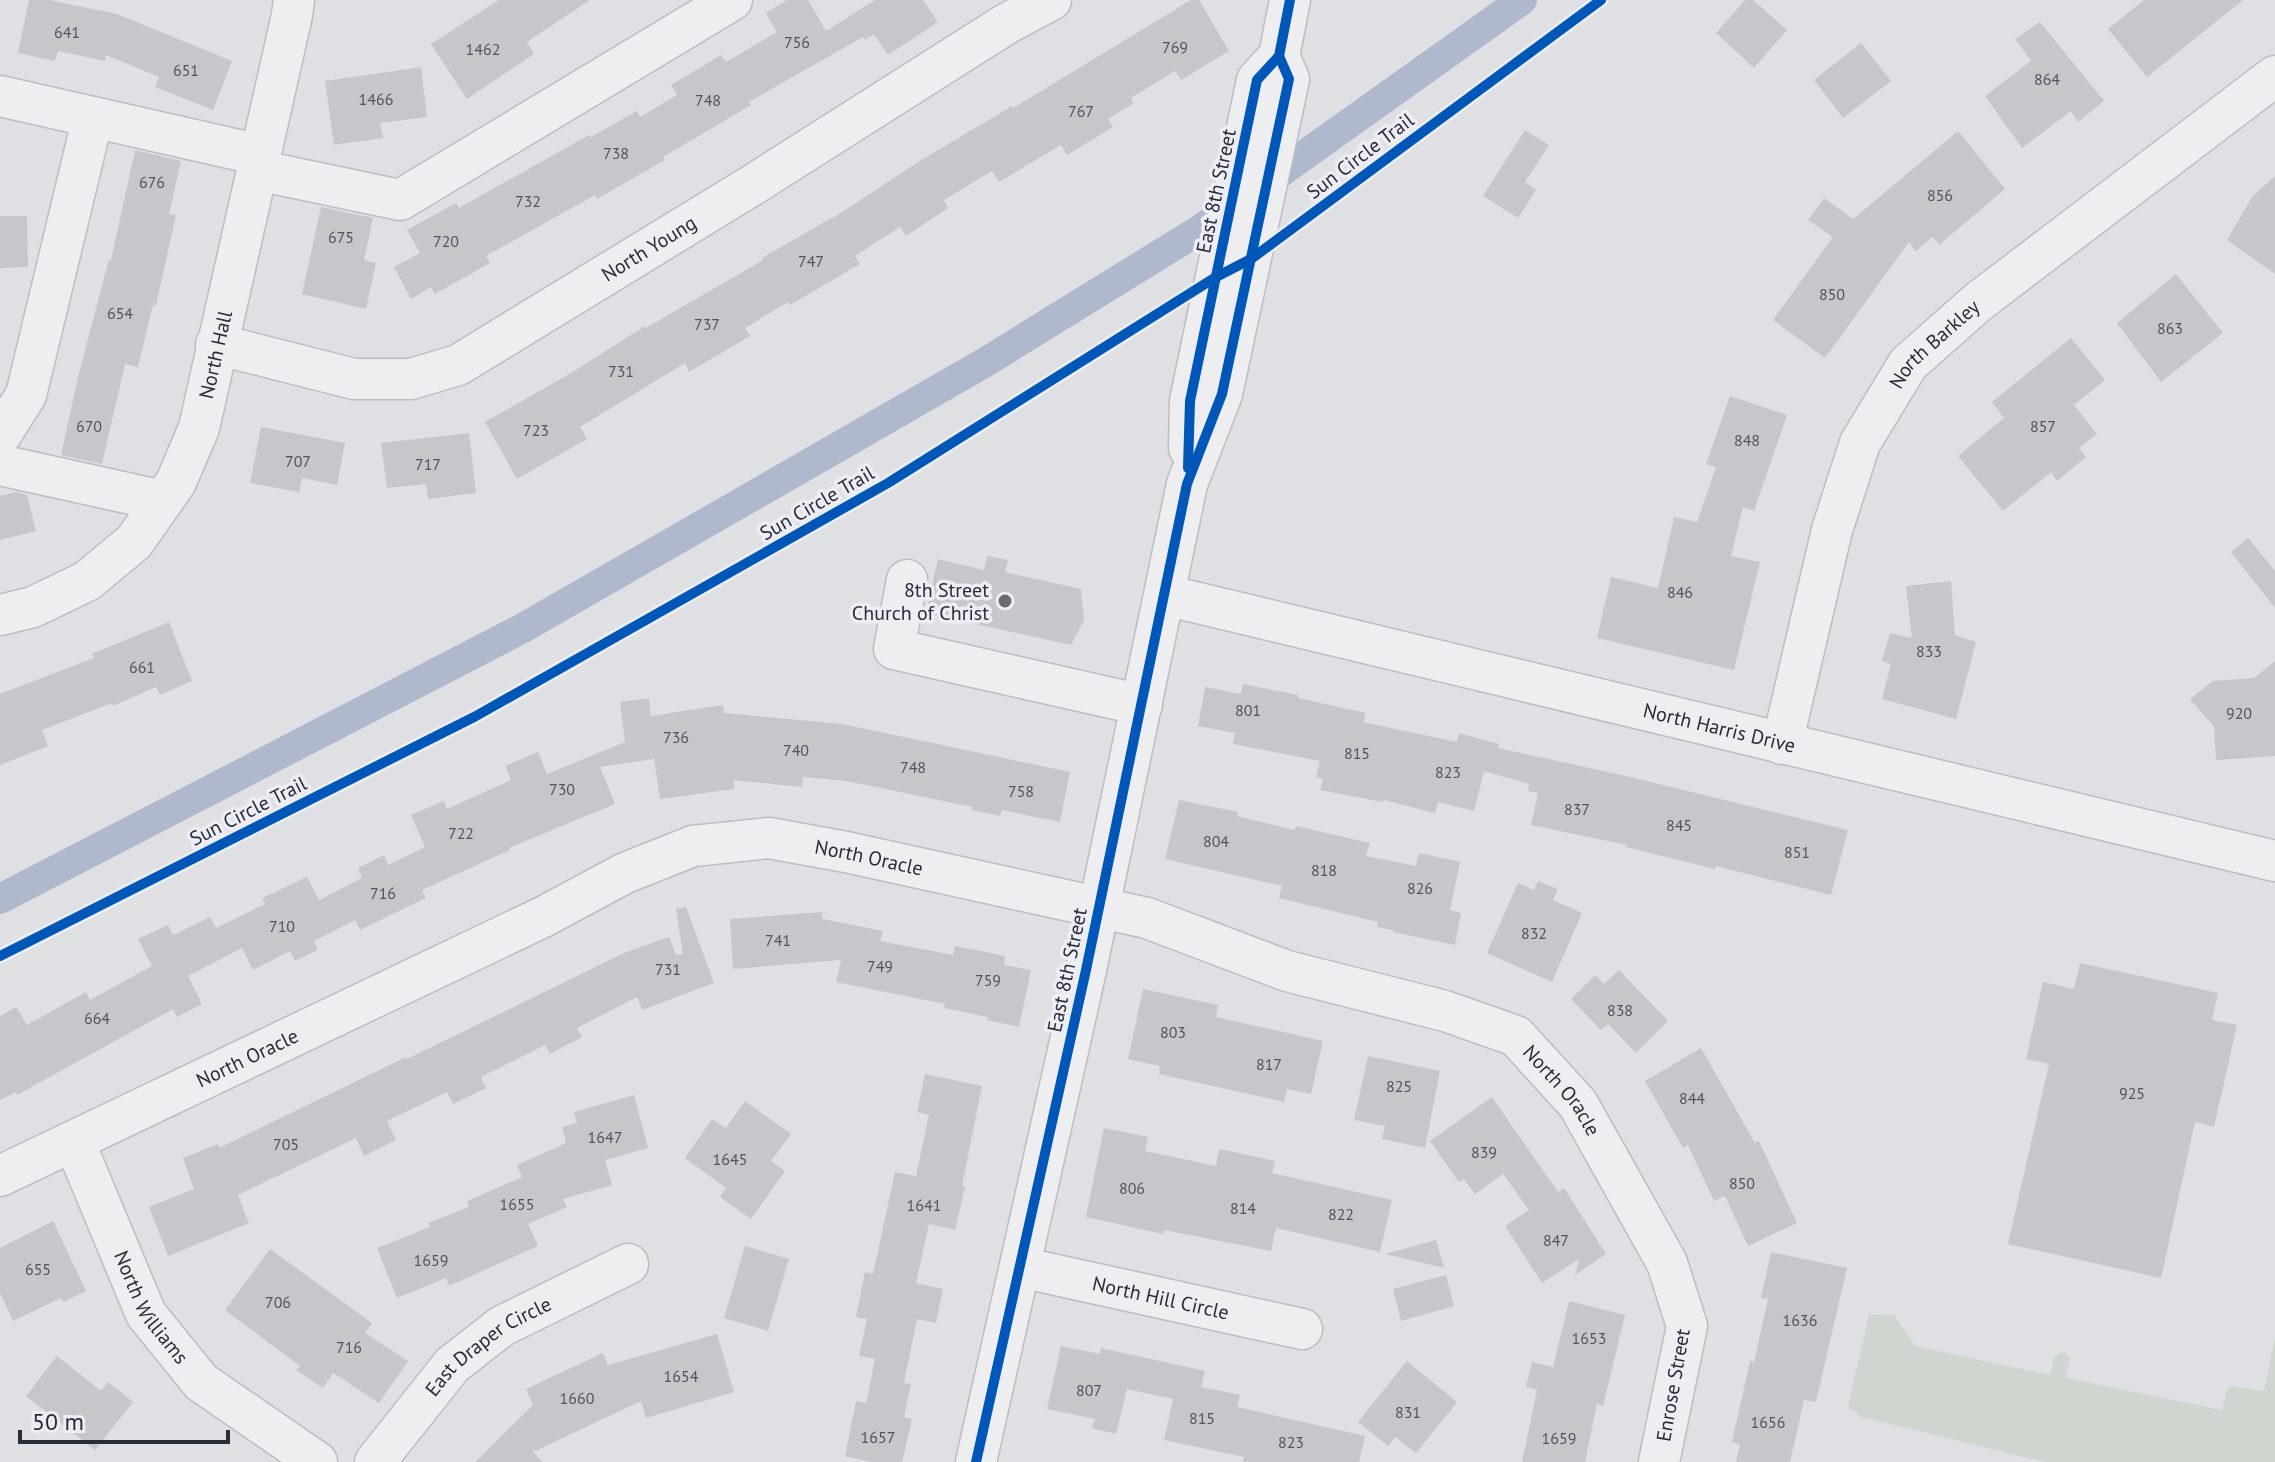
<svg xmlns="http://www.w3.org/2000/svg" width="2275" height="1462" font-family="'PT Sans',sans-serif">
  <style>
    .green { fill: #ced6cf }
    .lines { fill: none; stroke-linecap: round; stroke-linejoin: round }
    .canal { stroke: #afb8cc; stroke-width: 30 }
    .building { fill: #c6c7cb }
    .minor-casing { stroke: #bcbdc0; stroke-width: 43 }
    .minor { stroke: #eeeef0; stroke-width: 40 }
    .cycleway-casing { stroke: #eceef3; stroke-width: 15 }
    .cycleway { stroke: #0057b8; stroke-width: 10 }
    .poi-dot { fill: #686a75; stroke: #eceef3; stroke-width: 3 }
    .labels { text-anchor: middle; stroke-width: 7; stroke-linejoin: round; paint-order: stroke }
    .number-label { font-size: 16px; fill: #515460 }
    .street-label { font-size: 20px; fill: #282b3a; stroke: #eceef3 }
    .poi-label { font-size: 20px; fill: #282b3a; stroke: #eceef3; text-anchor: end }
  </style>
  <rect width="100%" height="100%" fill="#dfe0e3"/>
  <polygon class="green" points="1869,1314 1894,1315 1915,1346 2050,1375 2054,1358 2060,1353 2065,1353 2070,1358 2066,1378 2222,1410 2227,1389 2232,1386 2264,1391 2275,1337 2275,1462 2045,1462 1861,1417 1848,1406"/>
  <g class="lines">
    <polyline class="canal" points="0,899 523,628 984,363 1201,229 1522,0"/>
  </g>
  <g class="building">
    <polygon points="29,0 49,0 117,14 232,61 213,110 155,87 159,77 106,55 105,61 58,51 55,61 18,53"/>
    <polygon points="499,0 590,0 527,42 534,54 467,99 431,44"/>
    <polygon points="787,0 808,0 826,31 875,0 923,0 938,22 888,55 874,34 865,40 863,37 749,102 751,105 663,157 665,160 597,199 595,195 486,256 490,263 435,294 431,287 411,299 394,267 420,253 407,230 456,203 459,208 589,135 591,137 637,111 640,117 677,95 671,85 721,55 726,62 777,32 766,13"/>
    <polygon points="1191,0 1199,0 1229,51 1181,80 1175,71 1131,98 1134,103 1108,119 1113,127 1067,155 1061,145 999,182 992,171 944,200 948,208 906,236 900,227 855,256 860,264 790,305 788,302 745,328 750,336 689,372 685,363 580,427 587,439 517,479 485,422 571,373 645,326 646,328 763,260 762,258 833,217 833,218 918,162 1012,106 1013,108"/>
    <polygon points="1745,0 1753,0 1787,30 1754,68 1716,33"/>
    <polygon points="2144,0 2243,0 2147,77 2108,29"/>
    <polygon points="2040,22 2104,101 2078,122 2071,111 2022,148 1985,96 2031,61 2015,39"/>
    <polygon points="1861,43 1891,81 1843,118 1814,80"/>
    <polygon points="421,67 427,117 380,123 383,138 334,145 325,81"/>
    <polygon points="1525,130 1549,145 1525,182 1536,190 1518,218 1483,196"/>
    <polygon points="1958,131 2005,189 1939,245 1933,237 1916,251 1909,242 1825,358 1773,320 1833,237 1808,220 1824,198 1853,219"/>
    <polygon points="135,150 181,161 169,214 176,215 156,305 153,305 138,367 125,364 102,464 61,455 78,377 109,259 111,260"/>
    <polygon points="2275,176 2275,274 2227,240 2252,197"/>
    <polygon points="321,207 373,218 364,260 376,263 366,309 302,294"/>
    <polygon points="0,216 27,216 28,267 0,268"/>
    <polygon points="2176,274 2223,333 2161,382 2117,323"/>
    <polygon points="2071,338 2105,380 2074,405 2097,434 2079,448 2086,457 2057,481 2051,472 2003,511 1958,456 2004,418 1992,402"/>
    <polygon points="1730,396 1787,415 1754,511 1743,507 1731,556 1760,562 1734,670 1597,638 1611,577 1658,588 1674,517 1697,522 1716,467 1706,464"/>
    <polygon points="261,427 345,443 337,485 302,478 299,492 250,483"/>
    <polygon points="469,433 476,493 428,499 426,484 387,488 381,443"/>
    <polygon points="16,492 27,495 36,531 0,540 0,496"/>
    <polygon points="2248,538 2275,571 2275,608 2231,552"/>
    <polygon points="987,556 1008,560 1005,572 1081,589 1084,620 1071,645 926,613 938,559 984,570"/>
    <polygon points="1951,581 1955,635 1976,642 1956,719 1882,699 1891,664 1882,661 1890,633 1912,638 1906,586"/>
    <polygon points="169,622 192,681 160,695 156,687 113,706 112,703 42,730 48,746 0,765 0,694 94,658 92,654"/>
    <polygon points="2275,661 2275,756 2216,760 2214,727 2190,699 2213,681 2254,678"/>
    <polygon points="1243,684 1298,695 1298,698 1366,713 1363,722 1457,742 1459,733 1499,744 1498,748 1626,776 1848,830 1831,895 1716,866 1715,869 1626,847 1627,845 1531,825 1538,793 1528,791 1529,784 1484,771 1474,811 1438,802 1435,813 1384,800 1383,802 1320,790 1323,779 1316,777 1320,761 1233,744 1235,733 1198,726 1205,687 1241,694"/>
    <polygon points="649,698 651,716 723,705 724,713 842,724 1070,772 1060,822 1002,810 1000,816 972,810 972,807 847,781 803,777 802,787 733,780 735,789 660,799 654,759 600,767 615,804 509,848 510,850 422,890 426,898 360,930 355,920 314,941 318,950 295,961 290,951 253,970 242,948 188,976 202,1004 177,1017 173,1009 17,1095 16,1092 0,1100 0,1016 16,1007 27,1025 86,992 90,1000 152,966 138,939 168,925 173,935 210,917 216,928 265,904 262,898 307,877 319,900 362,878 358,868 384,855 388,865 425,847 411,815 444,801 447,809 511,780 505,766 538,752 547,774 625,742 620,702"/>
    <polygon points="1179,800 1238,812 1237,816 1295,830 1296,826 1370,843 1366,856 1416,866 1419,853 1460,862 1450,910 1461,913 1455,945 1393,932 1393,930 1377,927 1378,922 1279,898 1282,886 1165,859"/>
    <polygon points="1538,881 1558,889 1553,900 1582,913 1552,982 1487,953 1518,883 1534,890"/>
    <polygon points="686,907 714,983 642,1010 637,997 577,1028 582,1037 550,1054 545,1045 481,1077 486,1088 453,1104 447,1092 387,1121 396,1140 364,1156 356,1138 238,1195 249,1223 168,1256 149,1207 194,1189 183,1158 218,1144 219,1148 406,1057 407,1059 624,953 669,937 676,955 683,954 676,909"/>
    <polygon points="822,912 823,919 883,931 880,941 953,955 955,946 1005,956 1004,965 1031,970 1019,1027 987,1020 988,1017 944,1008 945,1004 836,982 841,960 733,969 730,919"/>
    <polygon points="2080,963 2218,993 2212,1020 2237,1025 2214,1127 2195,1122 2161,1278 2008,1244 2049,1064 2026,1059 2043,982 2074,989"/>
    <polygon points="1619,970 1668,1021 1636,1053 1608,1024 1601,1030 1571,999 1595,975 1604,984"/>
    <polygon points="1143,989 1218,1005 1216,1017 1323,1041 1311,1094 1287,1089 1284,1102 1159,1074 1160,1066 1128,1059"/>
    <polygon points="1701,1048 1755,1143 1759,1141 1797,1223 1748,1246 1725,1196 1714,1201 1688,1145 1683,1148 1645,1081"/>
    <polygon points="1368,1056 1440,1071 1425,1148 1382,1139 1385,1126 1354,1120"/>
    <polygon points="925,1074 982,1086 962,1186 965,1187 955,1230 929,1224 916,1283 943,1289 936,1323 917,1319 904,1383 911,1384 904,1417 912,1419 902,1462 871,1462 845,1456 856,1401 866,1403 875,1359 859,1356 867,1319 856,1317 865,1272 873,1274 895,1172 916,1176 929,1115 917,1112"/>
    <polygon points="634,1095 648,1148 605,1160 612,1185 563,1199 567,1207 528,1224 538,1246 449,1286 446,1278 397,1298 377,1248 430,1227 428,1223 469,1207 467,1201 522,1177 517,1165 566,1143 562,1127 577,1123 574,1112"/>
    <polygon points="1492,1097 1558,1192 1564,1188 1606,1254 1575,1275 1579,1259 1542,1283 1505,1226 1529,1210 1503,1174 1475,1194 1464,1179 1459,1182 1430,1141"/>
    <polygon points="745,1101 791,1134 771,1161 785,1171 751,1219 720,1197 726,1188 685,1158 712,1119 726,1128"/>
    <polygon points="1104,1128 1148,1137 1145,1151 1216,1166 1219,1149 1275,1161 1272,1173 1392,1200 1380,1252 1276,1228 1271,1251 1164,1230 1163,1234 1086,1217"/>
    <polygon points="53,1221 86,1291 63,1302 61,1298 13,1321 0,1293 0,1248"/>
    <polygon points="1436,1240 1444,1268 1385,1254"/>
    <polygon points="745,1246 789,1259 768,1331 724,1318"/>
    <polygon points="270,1249 372,1323 365,1333 408,1361 379,1403 333,1373 323,1388 296,1370 300,1366 225,1310"/>
    <polygon points="1771,1252 1847,1268 1816,1402 1804,1400 1790,1462 1736,1462 1740,1444 1732,1442 1750,1361 1754,1362 1768,1299 1761,1298"/>
    <polygon points="1446,1275 1454,1306 1401,1321 1393,1289"/>
    <polygon points="1569,1301 1625,1315 1603,1406 1597,1404 1585,1462 1522,1462 1537,1390 1526,1387 1532,1362 1553,1367"/>
    <polygon points="717,1334 734,1392 646,1418 641,1401 533,1452 543,1462 475,1462 533,1405 526,1389 603,1353 608,1365"/>
    <polygon points="1061,1346 1100,1354 1101,1348 1205,1371 1201,1387 1240,1395 1237,1407 1365,1436 1359,1462 1243,1462 1244,1457 1164,1440 1173,1399 1127,1389 1116,1434 1092,1428 1095,1419 1047,1409"/>
    <polygon points="57,1356 101,1391 108,1382 133,1402 95,1450 26,1396"/>
    <polygon points="1407,1361 1457,1402 1416,1453 1395,1437 1388,1446 1358,1422"/>
  </g>
  <g class="lines">
    <defs>
      <g id="minor">
        <polyline points="0,96 260,155"/>
        <polyline points="257,170 400,200 732,0"/>
        <path id="s1" d="M216 344 354 379H411L458 365 751 186 1006 24 1051 0"/>
        <polyline points="0,436 26,395 93,117"/>
        <polyline points="1189,448 1190,401 1257,80 1279,56 1290,0"/>
        <polyline points="0,465 163,501"/>
        <polyline points="907,580 894,649 1142,705"/>
        <path id="s2" d="M1165 595 2275 861"/>
        <path id="s3" d="M0 615 33 607 87 581 134 542 176 482 199 428 292 15 294 0"/>
        <path id="s4" d="M1782 744 1832 530 1860 443 1908 364 1978 302 2275 76"/>
        <path id="s5" d="M74 1141 146 1314 201 1382 317 1462"/>
        <path id="s6" d="M0 1176 543 917 625 873 693 846 769 838 846 852 1147 918 1287 971 1445 1011 1516 1036 1578 1104 1667 1263 1687 1326 1659 1462"/>
        <path id="s7" d="M1020 1267 1302 1329"/>
        <path id="s8" d="M375 1462 452 1365 502 1326 628 1264"/>
        <polyline points="976,1462 1086,970 1187,484 1222,394 1289,79 1279,56"/>
      </g>
    </defs>
    <use href="#minor" class="minor-casing"/>
    <use href="#minor" class="minor"/>
    <defs>
      <g id="cycleway">
        <polyline points="1188,468 1190,401 1257,80 1279,56 1290,0"/>
        <polyline points="0,956 476,716 888,483 1216,277 1251,259 1601,0"/>
        <polyline points="976,1462 1086,970 1187,484 1222,394 1289,79 1279,56"/>
      </g>
    </defs>
    <use href="#cycleway" class="cycleway-casing"/>
    <use href="#cycleway" class="cycleway"/>
  </g>
  <circle class="poi-dot" cx="1005" cy="601" r="8"/>
  <g class="labels">
    <g class="number-label">
      <text x="67" y="38">641</text>
      <text x="797" y="48">756</text>
      <text x="1175" y="53">769</text>
      <text x="483" y="55">1462</text>
      <text x="186" y="76">651</text>
      <text x="2047" y="85">864</text>
      <text x="376" y="105">1466</text>
      <text x="708" y="106">748</text>
      <text x="1081" y="117">767</text>
      <text x="616" y="159">738</text>
      <text x="152" y="188">676</text>
      <text x="1940" y="201">856</text>
      <text x="528" y="207">732</text>
      <text x="341" y="243">675</text>
      <text x="446" y="247">720</text>
      <text x="811" y="267">747</text>
      <text x="1832" y="300">850</text>
      <text x="120" y="319">654</text>
      <text x="707" y="330">737</text>
      <text x="2170" y="334">863</text>
      <text x="621" y="377">731</text>
      <text x="89" y="432">670</text>
      <text x="2043" y="432">857</text>
      <text x="536" y="436">723</text>
      <text x="1747" y="446">848</text>
      <text x="298" y="467">707</text>
      <text x="428" y="470">717</text>
      <text x="1680" y="598">846</text>
      <text x="1929" y="657">833</text>
      <text x="142" y="673">661</text>
      <text x="1248" y="716">801</text>
      <text x="2239" y="719">920</text>
      <text x="676" y="743">736</text>
      <text x="796" y="756">740</text>
      <text x="1357" y="759">815</text>
      <text x="913" y="773">748</text>
      <text x="1448" y="778">823</text>
      <text x="562" y="795">730</text>
      <text x="1021" y="797">758</text>
      <text x="1577" y="815">837</text>
      <text x="1679" y="831">845</text>
      <text x="461" y="839">722</text>
      <text x="1216" y="847">804</text>
      <text x="1797" y="858">851</text>
      <text x="1324" y="876">818</text>
      <text x="1420" y="894">826</text>
      <text x="383" y="899">716</text>
      <text x="282" y="932">710</text>
      <text x="1534" y="939">832</text>
      <text x="778" y="946">741</text>
      <text x="880" y="972">749</text>
      <text x="668" y="975">731</text>
      <text x="988" y="986">759</text>
      <text x="1620" y="1016">838</text>
      <text x="97" y="1024">664</text>
      <text x="1173" y="1038">803</text>
      <text x="1269" y="1070">817</text>
      <text x="1399" y="1092">825</text>
      <text x="2132" y="1099">925</text>
      <text x="1692" y="1104">844</text>
      <text x="605" y="1143">1647</text>
      <text x="286" y="1150">705</text>
      <text x="1484" y="1158">839</text>
      <text x="730" y="1165">1645</text>
      <text x="1742" y="1189">850</text>
      <text x="1132" y="1194">806</text>
      <text x="517" y="1210">1655</text>
      <text x="924" y="1211">1641</text>
      <text x="1243" y="1214">814</text>
      <text x="1341" y="1220">822</text>
      <text x="1556" y="1246">847</text>
      <text x="431" y="1266">1659</text>
      <text x="38" y="1275">655</text>
      <text x="278" y="1308">706</text>
      <text x="1800" y="1326">1636</text>
      <text x="1589" y="1344">1653</text>
      <text x="349" y="1353">716</text>
      <text x="681" y="1382">1654</text>
      <text x="1089" y="1396">807</text>
      <text x="577" y="1404">1660</text>
      <text x="1408" y="1418">831</text>
      <text x="1202" y="1424">815</text>
      <text x="1768" y="1428">1656</text>
      <text x="878" y="1443">1657</text>
      <text x="1559" y="1444">1659</text>
      <text x="1291" y="1448">823</text>
    </g>
    <g class="street-label">
      <text transform="translate(1360 156) rotate(-37)" y="7">Sun Circle Trail</text>
      <text transform="translate(1216 191) rotate(-78)" y="7">East 8th Street</text>
      <text dy="7" stroke="none"><textPath href="#s1" startOffset="472">North Young</textPath></text>
      <text dy="7" stroke="none"><textPath href="#s4" startOffset="436">North Barkley</textPath></text>
      <text dy="7" stroke="none"><textPath href="#s3" startOffset="362">North Hall</textPath></text>
      <text transform="translate(817 503) rotate(-30)" y="7">Sun Circle Trail</text>
      <text dy="7" stroke="none"><textPath href="#s2" startOffset="570">North Harris Drive</textPath></text>
      <text transform="translate(248 811) rotate(-27)" y="7">Sun Circle Trail</text>
      <text dy="7" stroke="none"><textPath href="#s6" startOffset="946">North Oracle</textPath></text>
      <text transform="translate(1067 970) rotate(-78)" y="7">East 8th Street</text>
      <text dy="7" stroke="none"><textPath href="#s6" startOffset="274">North Oracle</textPath></text>
      <text dy="7" stroke="none"><textPath href="#s6" startOffset="1690">North Oracle</textPath></text>
      <text dy="7" stroke="none"><textPath href="#s7" startOffset="144">North Hill Circle</textPath></text>
      <text dy="7" stroke="none"><textPath href="#s5" startOffset="184">North Williams</textPath></text>
      <text dy="7" stroke="none"><textPath href="#s8" startOffset="164">East Draper Circle</textPath></text>
      <text transform="translate(1673 1385) rotate(-80)" y="7">Enrose Street</text>
    </g>
    <g class="poi-label">
      <text x="989" y="597">8th Street<tspan x="989" dy="23">Church of Christ</tspan></text>
    </g>
  </g>
  <path d="M20 1430v12h208v-12" fill="none" stroke="#282b3a" stroke-width="4"/>
  <text x="32" y="1430" font-size="24" fill="#282b3a" stroke="#eceef3" stroke-width="6" paint-order="stroke">50 m</text>
</svg>
